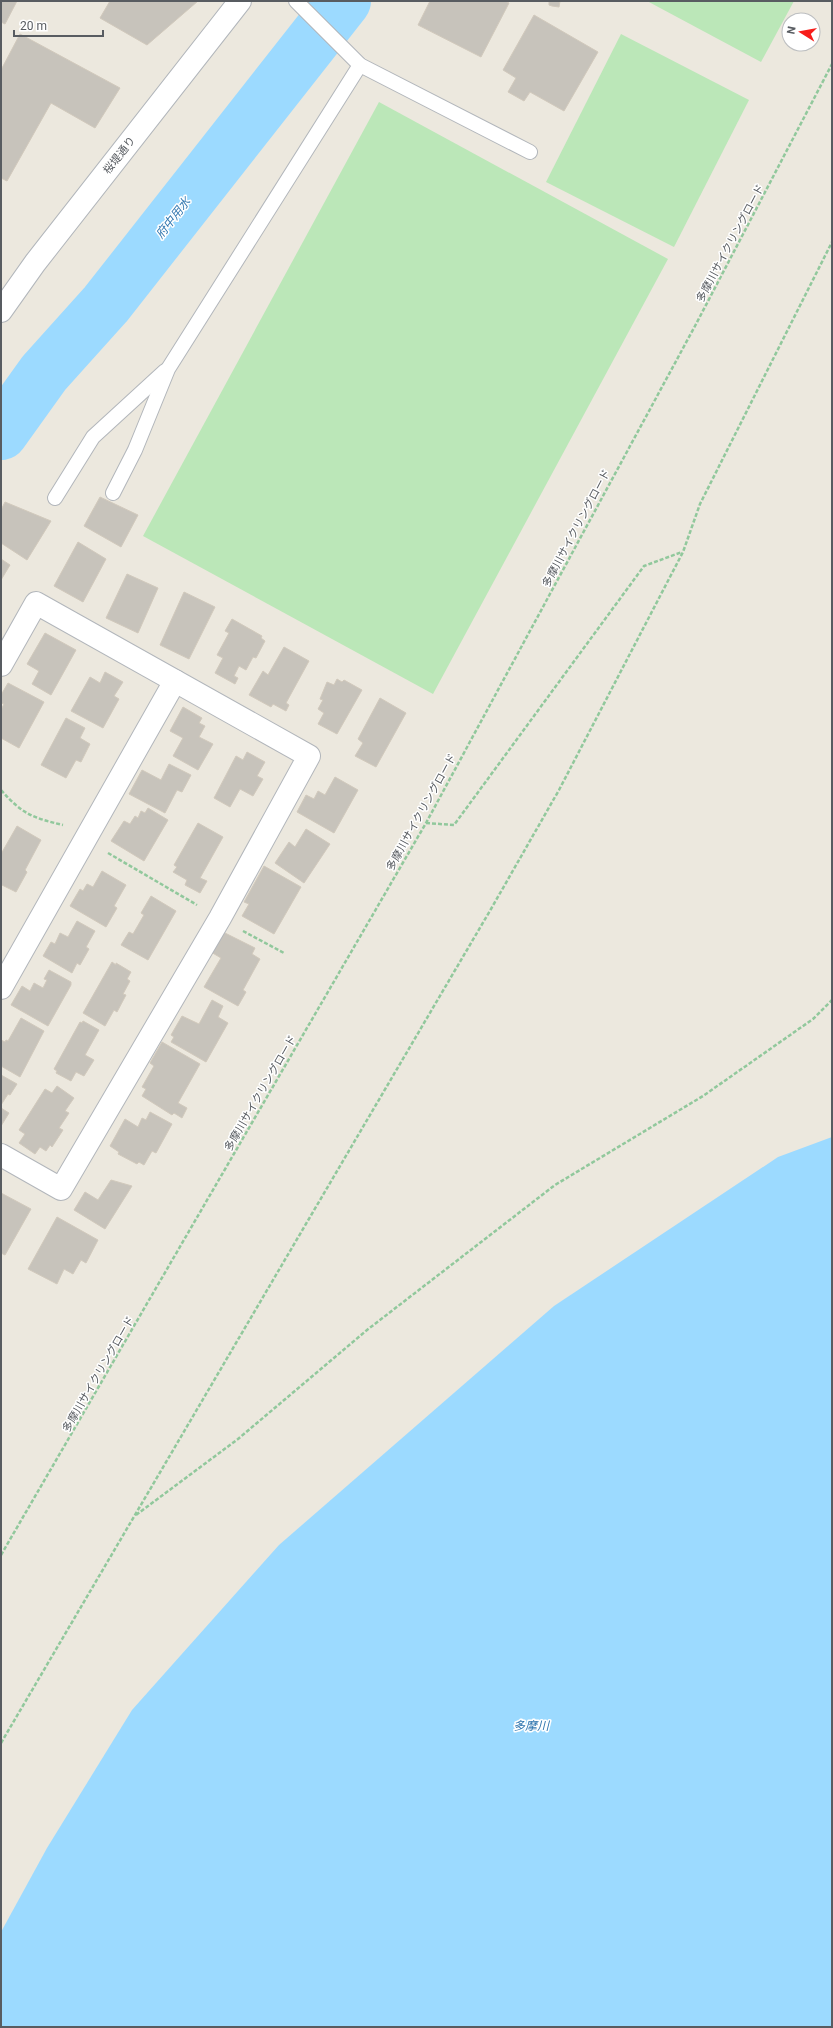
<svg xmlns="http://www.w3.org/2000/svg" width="833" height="2028" font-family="Roboto,'Noto Sans JP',sans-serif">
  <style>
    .green { fill: #bbe7b8 }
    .water { fill: #9cdaff }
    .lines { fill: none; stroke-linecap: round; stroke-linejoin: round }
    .river { stroke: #9cdaff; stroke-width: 54 }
    .building { fill: #c7c3bb; stroke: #d1c9bc }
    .service-casing { stroke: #b2b6bb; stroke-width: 16 }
    .minor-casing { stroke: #b2b6bb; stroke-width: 24 }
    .tertiary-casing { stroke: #b2b6bb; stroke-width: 24 }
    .path { stroke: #91c89c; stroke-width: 2.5; stroke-dasharray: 4 2; stroke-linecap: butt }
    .service { stroke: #fff; stroke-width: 14 }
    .minor { stroke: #fff; stroke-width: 22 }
    .tertiary { stroke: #fff; stroke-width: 22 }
    .labels { text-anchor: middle; stroke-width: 3; stroke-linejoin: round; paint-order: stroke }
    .street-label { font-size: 11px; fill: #585c61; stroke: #fff }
    .water-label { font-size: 12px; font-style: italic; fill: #3076af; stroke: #fff }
  </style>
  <rect width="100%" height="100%" fill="#ece8de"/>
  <g class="green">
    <polygon points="647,1 794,1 761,62"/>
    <polygon points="621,34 749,100 674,247 546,182"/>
    <polygon points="379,102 668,259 433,694 143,536"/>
  </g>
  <polygon class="water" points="832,1137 832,2027 1,2027 1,1932 47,1848 132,1710 279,1545 554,1306 778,1157"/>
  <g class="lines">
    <polyline class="river" points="1,433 44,373 106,304 344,1"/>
  </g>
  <g class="building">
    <polygon points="1,1 17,1 5,24 1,22"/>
    <polygon points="110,1 198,1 147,45 100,18"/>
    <polygon points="430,1 505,1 509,3 481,57 418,25"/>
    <polygon points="549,1 560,1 559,7 552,6 549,5"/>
    <polygon points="534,15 598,52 564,111 530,92 524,101 508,92 516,78 503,70"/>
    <polygon points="20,34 120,88 95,128 51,103 7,181 1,178 1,70"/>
    <polygon points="100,497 138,515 121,547 84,526"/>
    <polygon points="5,502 51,521 27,560 1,543 1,510"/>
    <polygon points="78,542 106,559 83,602 54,586"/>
    <polygon points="1,559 10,565 1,580"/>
    <polygon points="127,574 158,588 138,633 106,618"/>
    <polygon points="184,592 215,607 189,659 160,645"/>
    <polygon points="232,619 262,636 261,638 265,641 256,658 253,657 246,670 239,666 234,676 238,678 235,684 215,673 223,658 217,655 229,633 225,631"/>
    <polygon points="45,633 76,650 51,695 32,684 39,671 27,664"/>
    <polygon points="284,647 309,661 286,703 289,705 286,711 273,704 271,707 249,695 263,671 268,675"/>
    <polygon points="105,672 123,682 114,696 119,699 103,728 71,711 90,677 100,683"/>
    <polygon points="337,679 342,682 344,680 362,690 337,734 318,724 324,713 318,709 323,700 320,699 327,682 334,685"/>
    <polygon points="8,683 44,702 19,748 1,738 1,710 4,704 1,703 1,695"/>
    <polygon points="380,698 406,713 376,767 355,756 363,743 358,739"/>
    <polygon points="183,707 202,718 199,723 205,726 199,737 213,744 198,770 173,756 183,738 170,731"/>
    <polygon points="66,718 85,728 80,738 90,744 81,762 76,760 66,778 41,765"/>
    <polygon points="247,752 265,762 257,776 263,779 253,796 240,789 230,807 214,798 236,756 243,760"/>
    <polygon points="169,764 191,775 182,792 177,790 165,813 129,794 142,770 161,780"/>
    <polygon points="335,777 358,790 334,833 297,812 306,795 314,799 318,791 325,795"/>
    <polygon points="148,808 168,820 144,861 111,841 124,821 130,824 135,816 138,818 141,811 145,813"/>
    <polygon points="198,823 223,837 200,878 207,881 200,893 185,885 187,880 173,872 177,867 174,865"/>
    <polygon points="17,826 41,840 25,870 27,872 16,892 2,885 1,887 1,854"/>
    <polygon points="306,829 330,844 304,883 275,863 289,842 295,847"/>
    <polygon points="264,866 301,887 274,934 242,916 249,904 244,902"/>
    <polygon points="102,871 126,885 114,906 117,908 106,927 70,906 80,889 83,891 87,884 93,887"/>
    <polygon points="151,896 176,911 148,960 121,945 129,932 133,934 144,915 141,913"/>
    <polygon points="77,921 95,931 86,947 89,949 80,965 77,963 72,973 43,956 51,942 55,944 60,933 68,937"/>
    <polygon points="223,932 255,948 252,954 260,959 243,990 246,992 238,1006 204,987 221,958 211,952"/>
    <polygon points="112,962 116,965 116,963 131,972 127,979 130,981 123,994 126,995 117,1012 114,1010 105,1026 83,1013"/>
    <polygon points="49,970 71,982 71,985 48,1026 11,1005 22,986 30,991 34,983 43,988 47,980 44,979"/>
    <polygon points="212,1000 223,1006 218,1017 228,1023 206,1062 171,1042 174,1037 171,1035 182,1016 199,1024"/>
    <polygon points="21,1018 44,1031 20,1077 1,1066 1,1040 5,1042 6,1040 8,1041"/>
    <polygon points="83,1021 99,1030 85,1055 94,1060 84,1076 76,1072 71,1081 56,1073 57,1071 54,1069 80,1022 82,1023"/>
    <polygon points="162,1042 200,1064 178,1103 187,1108 182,1118 174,1113 172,1115 142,1096 146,1089 142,1087 154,1066 150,1063"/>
    <polygon points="1,1075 17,1084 10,1095 8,1094 1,1105"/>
    <polygon points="57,1086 74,1098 65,1111 69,1113 59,1128 63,1130 52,1147 50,1145 46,1151 40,1147 35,1154 19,1143 25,1134 19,1130 45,1089 52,1093"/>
    <polygon points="1,1108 9,1113 1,1126"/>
    <polygon points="150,1112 172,1124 156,1153 152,1151 144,1165 139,1162 137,1164 118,1154 119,1152 110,1146 125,1119 138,1127 142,1118 146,1120"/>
    <polygon points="111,1180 132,1186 105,1229 74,1210 85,1192 98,1200"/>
    <polygon points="1,1193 31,1209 5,1255 1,1253"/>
    <polygon points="57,1217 98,1240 86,1263 81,1260 73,1274 64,1269 57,1284 28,1269"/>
  </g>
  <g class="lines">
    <defs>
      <g id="service">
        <polyline points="296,1 360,65 530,152"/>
        <polyline points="113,493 135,450 168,369 360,65"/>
        <polyline points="55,498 93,437 165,371"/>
      </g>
      <g id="minor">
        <polyline points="1,665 36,603 309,756 220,918 61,1189 1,1155"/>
        <polyline points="1,988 175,681"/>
      </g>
      <polyline id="tertiary" points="1,311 35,263 240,1"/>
    </defs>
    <use href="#service" class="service-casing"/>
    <use href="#minor" class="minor-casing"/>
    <use href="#tertiary" class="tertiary-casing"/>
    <g class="path">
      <path d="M1 790C22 814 33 818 63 825"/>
      <polyline points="426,823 454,825 644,566 682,552"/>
      <polyline points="108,853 197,905"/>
      <polyline points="243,931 284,953"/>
      <polyline points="136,1515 238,1439 367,1330 555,1185 703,1096 813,1019 832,1000"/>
      <polyline points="1,1555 426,823 695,326 832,64"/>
      <polyline points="1,1743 491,909 559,790 683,552 700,504 832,242"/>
    </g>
    <use href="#service" class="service"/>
    <use href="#minor" class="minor"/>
    <use href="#tertiary" class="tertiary"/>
  </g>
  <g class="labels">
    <g class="street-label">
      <text transform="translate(119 155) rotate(-52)" y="4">桜堤通り</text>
      <text transform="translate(730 243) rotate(-62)" y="4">多摩川サイクリングロード</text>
      <text transform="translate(576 528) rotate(-62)" y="4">多摩川サイクリングロード</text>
      <text transform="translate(421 812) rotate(-61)" y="4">多摩川サイクリングロード</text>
      <text transform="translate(260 1093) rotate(-60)" y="4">多摩川サイクリングロード</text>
      <text transform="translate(98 1374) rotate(-60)" y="4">多摩川サイクリングロード</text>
    </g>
    <g class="water-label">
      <text transform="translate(173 218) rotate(-52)" y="4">府中用水</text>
      <text x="531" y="1730">多摩川</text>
    </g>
  </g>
  <rect width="833" height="2028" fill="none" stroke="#585c61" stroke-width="4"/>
  <g transform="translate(801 32) rotate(281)"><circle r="19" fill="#ffffff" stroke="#bcbec0"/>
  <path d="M0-3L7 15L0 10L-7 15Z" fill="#f71d1a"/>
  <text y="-6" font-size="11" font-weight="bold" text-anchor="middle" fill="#585c61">N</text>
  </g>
  <path d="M14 30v6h89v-6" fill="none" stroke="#585c61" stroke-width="2"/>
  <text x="20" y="30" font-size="12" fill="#585c61" stroke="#ffffff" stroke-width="3" paint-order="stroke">20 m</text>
</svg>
